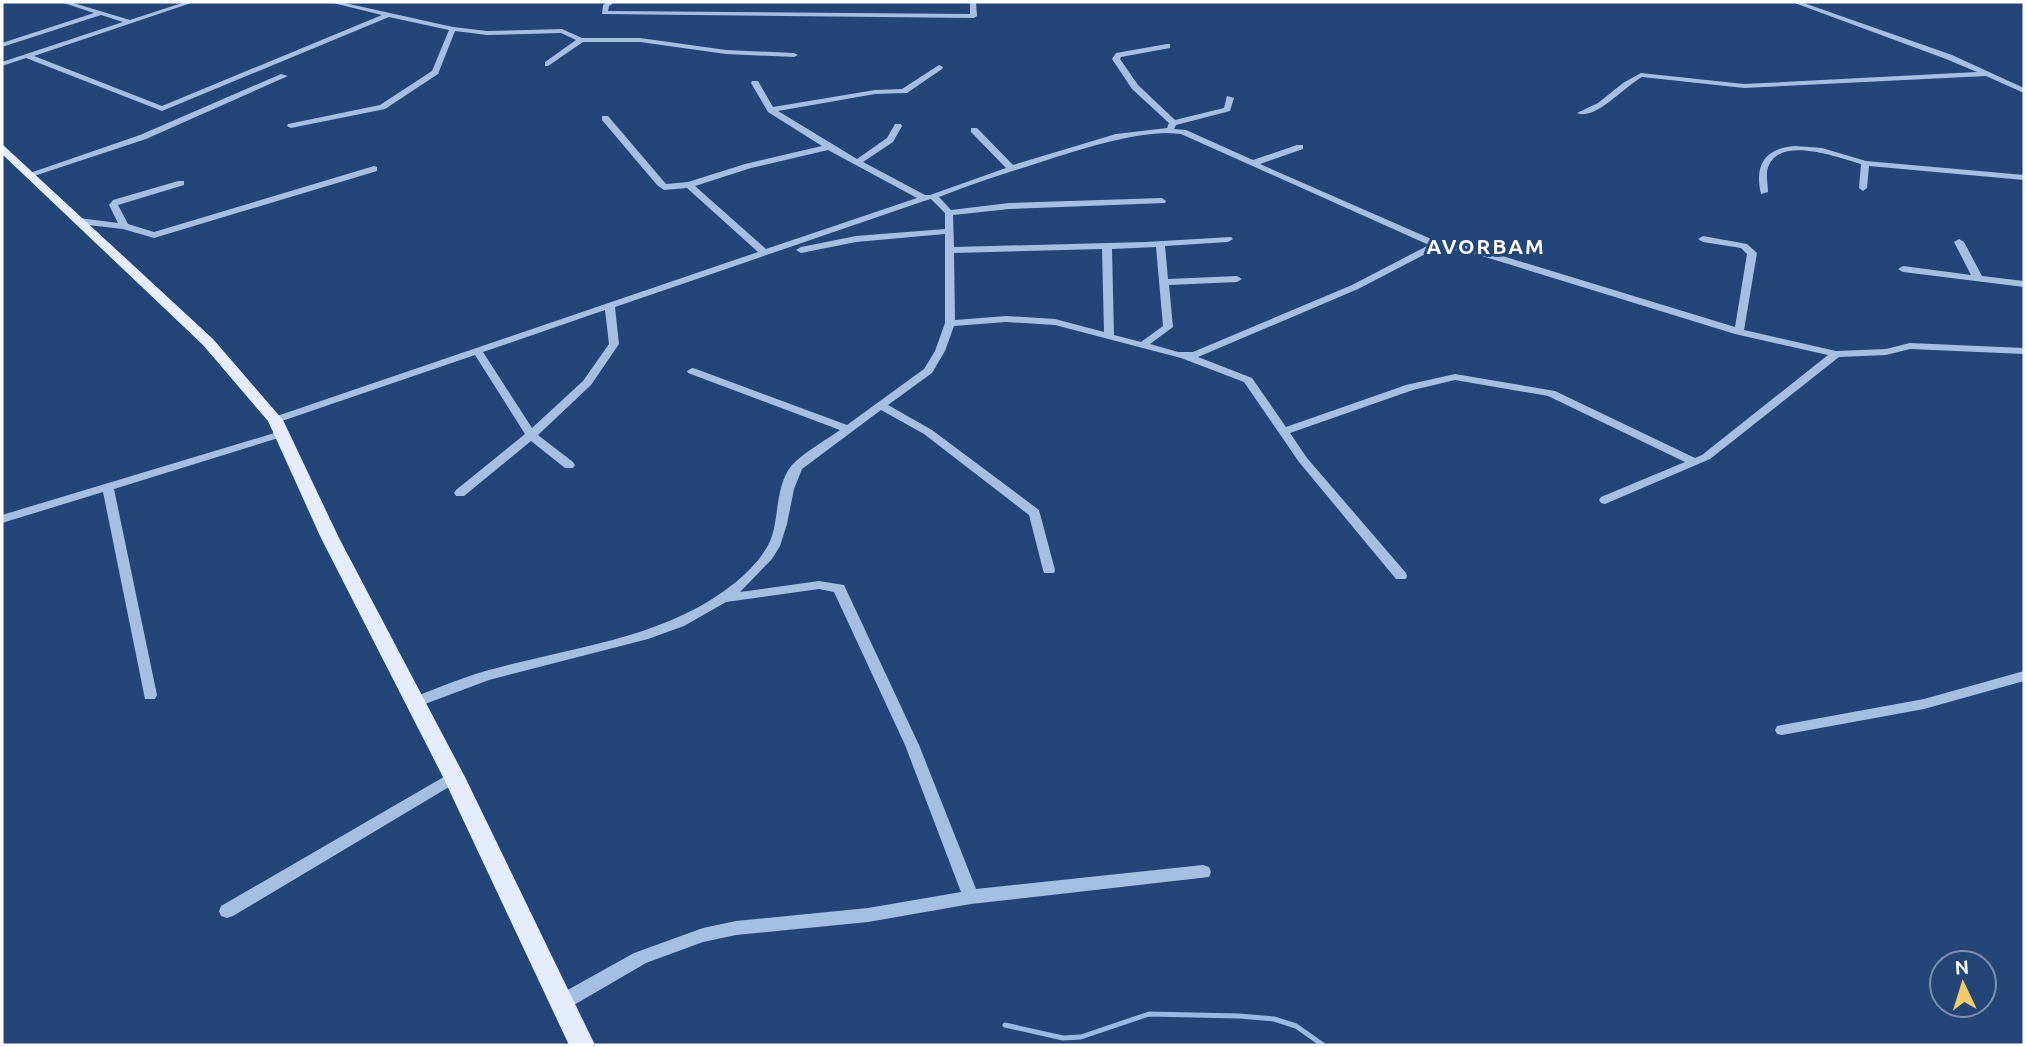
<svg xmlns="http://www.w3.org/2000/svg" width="2026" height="1047" font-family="Ubuntu,sans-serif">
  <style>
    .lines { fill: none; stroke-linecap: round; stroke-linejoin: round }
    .stream { stroke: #99b9e4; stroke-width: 5 }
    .minor { fill: #a5bfe3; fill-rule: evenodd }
    .major { fill: #e5edfc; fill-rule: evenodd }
    .labels { text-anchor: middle; stroke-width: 6; stroke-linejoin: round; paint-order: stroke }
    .far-district-label { font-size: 21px; font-weight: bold; letter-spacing: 2px; fill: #fff; stroke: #244578 }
  </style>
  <rect width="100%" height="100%" fill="#244578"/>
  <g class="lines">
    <polyline class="stream" points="1005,1025 1063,1038 1081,1037 1149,1014 1239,1016 1274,1019 1296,1026 1323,1045"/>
    <g class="minor">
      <polygon points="61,2 70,2 130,20 185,2 194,2 34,56 162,106 382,15 329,2 340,2 453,27 487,31 562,29 582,38 640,38 726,50 794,53 798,55 794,57 726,54 640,42 583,42 548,66 545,66 545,62 576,40 561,33 487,35 455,31 438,74 385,109 291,128 287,126 288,124 380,105 432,71 449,30 389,17 162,111 26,58 2,66 2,62 123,22 101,15 2,47 2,43 94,13"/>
      <polygon points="607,2 615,2 609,6 608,11 970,14 970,2 976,2 977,16 974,18 602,14 603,5"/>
      <path d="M1792 2H1801L1952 55 2024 88V93L1986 76 1744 88 1642 77C1625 86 1595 121 1577 113L1598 103 1623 83 1641 73 1744 84 1977 72 1946 59Z"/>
      <path d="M1167 44H1170V48L1121 57 1120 59 1138 85 1175 120 1224 108 1227 96 1234 98 1230 111 1176 125 1174 129 1186 130 1253 160 1297 145H1303V149L1260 164 1438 242 1473 247 1735 327 1747 254 1741 248 1703 242 1698 239 1703 236 1747 244 1757 253 1744 330 1836 351 1886 349 1910 343 2024 348V354L1910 349 1886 355 1839 357 1710 459 1605 504 1601 503 1599 500 1601 497 1685 462 1548 396 1455 380 1413 390 1290 433 1307 458 1406 573 1407 576 1406 579H1396L1299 462 1244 382 1181 358 1055 325 1006 322 954 326 945 351 932 373 888 405 932 430 1039 510 1055 570 1054 573H1044L1043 570 1029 515 924 434 881 410 802 469 794 489 787 524 780 546 772 559 740 592 819 581 844 585 919 745 976 889 1203 865 1209 867 1211 872 1209 877 971 904 868 922 736 935 703 942 646 963 567 1009 561 1011 555 1009 552 1003 555 997 634 953 703 928 736 921 868 908 961 892 905 745 834 592 819 589 726 602 684 626 648 639 489 680 417 707 412 706 410 702 412 698C440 687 468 675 497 668 578 646 669 637 736 582 750 570 766 554 772 536 779 514 776 484 792 465 803 453 826 440 840 430L688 373 687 371 692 368 696 369 847 425 924 369 935 351 945 323V234L856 242 801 253 796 250 801 247 856 236 945 229V213L931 199 927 200 615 307 619 344 591 385 538 435 573 462 575 465 573 468H565L531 441 464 496H456L454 493 456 490 525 434 475 355 279 422 275 423 269 420 271 418 758 252 687 188 664 190 657 185 602 120V116H608L666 184 688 182 745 164 822 146 768 112 751 83 752 81H758L773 107 875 90 902 89 939 65 943 67 942 69 907 93 875 94 778 111 857 159 887 138 895 124H901L902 126 893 142 863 162 925 195H930L1006 168 971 132V128H977L1013 165 1116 134 1167 128 1169 123 1132 89 1112 59 1116 53ZM1166 133 1181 134 1429 245 1352 285 1193 352H1178L1150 344 1173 327 1169 285 1237 282 1242 279 1237 276 1168 279 1165 246 1228 242 1233 239 1231 237 1145 242 954 247 953 215 1009 209 1165 203 1166 201 1162 198 1009 203 951 210 939 197C972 184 1006 173 1041 162 1082 149 1122 135 1166 133ZM828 150 917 198 766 249 695 186 751 168ZM1156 247 1163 326 1141 342 1114 335 1112 249ZM1437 248 1469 252 1735 334 1828 355 1702 455 1695 458 1555 391 1455 374 1406 385 1286 427 1252 378 1198 357 1358 289ZM1102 249 1104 332 1055 319 1006 316 955 320 954 253ZM605 310 609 344 583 381 532 428 483 352Z"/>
      <polygon points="281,74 288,76 146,139 34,176 27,174 140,135"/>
      <path d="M1795 146 1822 148 1866 161 2024 175V180L1869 166 1867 188 1863 191 1859 188 1861 164C1839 158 1782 136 1769 165 1765 172 1768 184 1768 192L1761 194C1754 165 1765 148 1795 146Z"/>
      <polygon points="374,166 377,167 377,171 154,238 123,229 79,224 75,221 79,218 118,223 109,205 113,200 178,181 184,181 184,185 118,205 128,224 154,232"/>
      <polygon points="1959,239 1964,242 1982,276 2024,281 2024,287 1903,272 1898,269 1903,266 1971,275 1954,242"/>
      <polygon points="281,431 287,434 285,436 114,489 157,695 155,699 145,699 103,492 2,523 2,515"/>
      <polygon points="2024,671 2024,681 1924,709 1782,735 1777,734 1775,730 1777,726 1782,725 1924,699"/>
      <polygon points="454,771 459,773 461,777 459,781 233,916 227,918 221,916 219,911 221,906"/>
    </g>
    <polygon class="major" points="2,144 213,339 283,420 339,538 465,777 595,1045 569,1045 443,777 321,538 268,421 203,345 2,154"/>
  </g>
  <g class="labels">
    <g class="far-district-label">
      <text x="1486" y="254">AVORBAM</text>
    </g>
  </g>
  <rect width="2026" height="1047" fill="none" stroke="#ffffff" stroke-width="7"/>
  <g transform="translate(1963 984) rotate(356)"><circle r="33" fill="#244578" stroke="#7c8fae" stroke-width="2"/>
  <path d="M0-5L12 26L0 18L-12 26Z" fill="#eecd69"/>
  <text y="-10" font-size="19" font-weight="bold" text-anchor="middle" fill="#ffffff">N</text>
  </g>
</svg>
